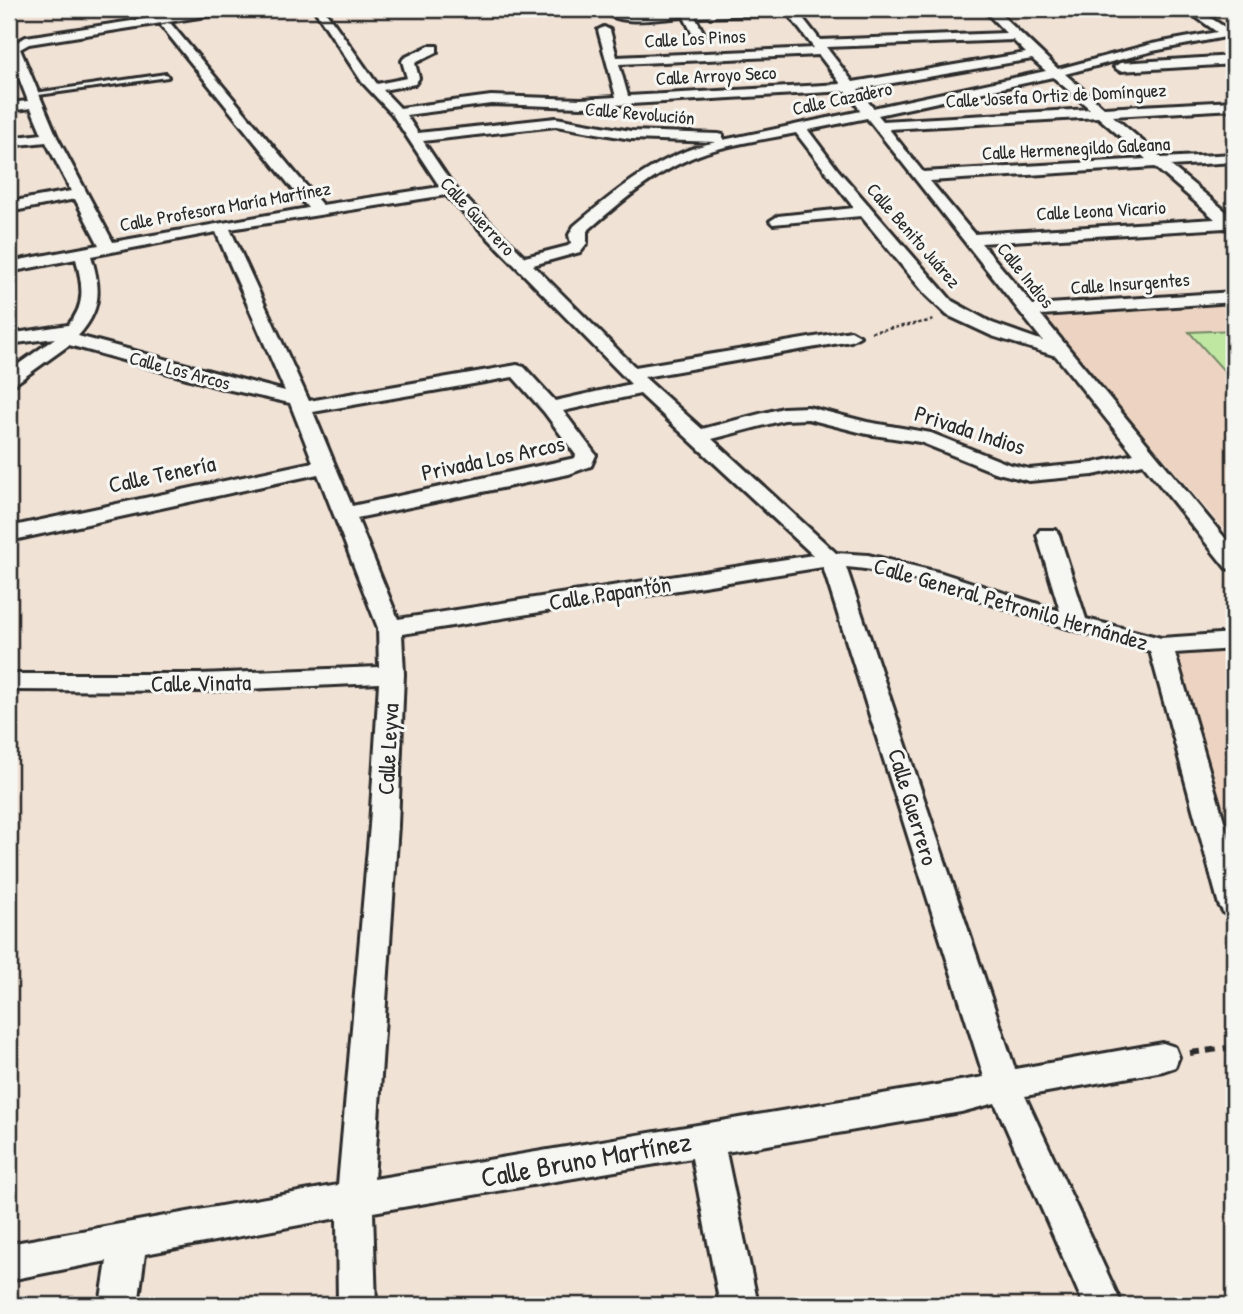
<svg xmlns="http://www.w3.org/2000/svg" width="1243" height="1314" font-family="'Patrick Hand',sans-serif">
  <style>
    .built { fill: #edd4c2 }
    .green { fill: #bfe7a2; stroke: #758966; stroke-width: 2 }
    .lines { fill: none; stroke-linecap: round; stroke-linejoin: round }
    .lane-casing { stroke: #2b2b2b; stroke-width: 6 }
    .street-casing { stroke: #2b2b2b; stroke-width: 6 }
    .path-far1 { stroke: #2b2b2b; stroke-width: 2.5; stroke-dasharray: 3.5 2.5; stroke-linecap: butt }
    .path { stroke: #2b2b2b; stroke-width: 6; stroke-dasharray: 10 7; stroke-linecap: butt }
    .lane { fill: #f6f6f2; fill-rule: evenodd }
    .street { fill: #f6f6f2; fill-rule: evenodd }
    .labels { text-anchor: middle; stroke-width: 6; stroke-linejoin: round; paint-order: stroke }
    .far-street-label { font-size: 19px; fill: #2b2b2b; stroke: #f6f6f2 }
    .street-label { font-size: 23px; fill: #2b2b2b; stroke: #f6f6f2 }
    .near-street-label { font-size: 28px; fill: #2b2b2b; stroke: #f6f6f2 }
  </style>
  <rect width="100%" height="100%" fill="#f1e2d6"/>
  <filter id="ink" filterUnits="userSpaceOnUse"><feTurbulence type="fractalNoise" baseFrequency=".0143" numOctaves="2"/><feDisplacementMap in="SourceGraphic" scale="14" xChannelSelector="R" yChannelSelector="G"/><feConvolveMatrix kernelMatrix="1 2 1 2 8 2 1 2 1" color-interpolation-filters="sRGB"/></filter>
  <g filter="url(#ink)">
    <g class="built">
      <polygon points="1234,305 1234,541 1044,317"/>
      <polygon points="1234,649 1234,873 1167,653"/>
    </g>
    <polygon class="green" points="1234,330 1234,382 1189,332"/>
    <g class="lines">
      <defs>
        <polygon id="lane" points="166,74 168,77 31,96 28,94"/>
        <g id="street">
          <path d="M211 9H237L231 12 29 44 20 49 57 137 113 242 308 208 163 28 161 26 167 23 171 24 322 205 440 187 392 114 362 82 314 9H324L377 84 407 78 402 61 404 58 429 46H437V52L415 63 419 78 415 84 383 90 400 108 491 96 581 99 616 97 598 30 604 27 610 30 617 57 814 48 788 14 695 17 706 37 700 41 694 37 684 17C660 18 618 28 601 9L631 13 835 9 830 12 799 13 820 40 1006 33 983 9H995L1058 69 1152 44 1217 32 1185 9H1197L1229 30 1234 29V41L1225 37 1153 51 1065 74 1104 108 1234 101V109L1113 116 1162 158 1234 154V162L1171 166 1234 218V233L1225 228 981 243 1033 305 1234 292V302L1041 315 1234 549V570L1226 568 1143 464 1093 475 1029 481 994 472 920 442 867 434 808 419 784 420 712 439 836 553 868 555 942 573 1060 611 1037 535 1040 530H1056L1059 535 1086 619 1161 638 1234 633V649L1175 653 1234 855V917L1224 913 1219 905 1150 651C1102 638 1054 625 1006 609 954 592 901 571 846 567L1015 1069 1163 1043 1175 1047 1179 1057 1175 1067 1163 1071 1025 1096 1122 1305H1084L995 1103 961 1112 726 1152 758 1305H720L692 1158 373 1212 376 1305H338L337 1218 145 1254 138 1305H100L107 1261 9 1280V1244L338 1185 370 825 379 683 200 691 9 690V674H200L379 667 378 628 318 474 9 541V527L313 462 290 403 226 389 69 345 16 383 9 385V371L55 338 9 344V334L68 325C87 305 82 283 76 259L9 272V262L99 245 75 199 9 212V202L71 191 46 142 9 146V138L42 134 31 108 9 111V103L28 101 9 52V46L26 37ZM1013 40 1026 53 853 82 826 47ZM819 55 841 84 628 96 619 64ZM1032 59 1046 71 873 108 858 89ZM1053 77 1090 109 883 121 878 115ZM846 91 861 111 723 140V135L718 134 631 131 556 118 418 133 406 115 491 104 581 107ZM1098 117 1146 159 923 172 889 129ZM867 118 1043 341 992 323 952 301 838 170 808 130ZM556 126 631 139 716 142C660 154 617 190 574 226L569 235 571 243 568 246 525 257 454 187 423 141ZM796 133 854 208 778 216 770 221 773 224 861 216 926 295 947 315 992 336 1056 356 1134 454 1093 463 1029 469 1008 464 931 433 867 422 808 407 783 408 702 429 644 377 851 341 860 336 851 331 635 367 533 265 580 252 587 243V231C623 200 661 167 707 152 736 143 767 139 796 133ZM1155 167 1215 219 974 234 930 181ZM446 195 631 384 555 401 524 367 517 365 309 401 230 229ZM216 232 285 391 78 336C102 310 101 288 91 256ZM513 377 544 412 576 455 575 458 352 506 313 412ZM640 394 813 555 398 619 357 518 569 474 591 466 596 455 563 411ZM823 567 984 1077 374 1179 398 825 404 674 402 634Z"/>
          <polygon points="1234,56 1234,64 1120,71 1114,67 1120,63"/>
        </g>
      </defs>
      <use href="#lane" class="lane-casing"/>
      <use href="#street" class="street-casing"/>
      <polyline class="path-far1" points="871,332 935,320"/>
      <polyline class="path" points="1190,1053 1234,1047"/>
      <use href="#lane" class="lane"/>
      <use href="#street" class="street"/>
    </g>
  </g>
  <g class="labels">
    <g class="far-street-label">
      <text transform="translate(695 38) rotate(-3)" y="7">Calle Los Pinos</text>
      <text transform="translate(716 75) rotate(-3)" y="7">Calle Arroyo Seco</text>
      <text transform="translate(1056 95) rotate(-3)" y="7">Calle Josefa Ortiz de Domínguez</text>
      <text transform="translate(842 98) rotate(-12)" y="7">Calle Cazadero</text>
      <text transform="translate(640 113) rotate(5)" y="7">Calle Revolución</text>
      <text transform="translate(1076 148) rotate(-3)" y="7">Calle Hermenegildo Galeana</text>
      <text transform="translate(225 206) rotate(-10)" y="7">Calle Profesora María Martínez</text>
      <text transform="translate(1101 210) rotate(-3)" y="7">Calle Leona Vicario</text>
      <text transform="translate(478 216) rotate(47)" y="7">Calle Guerrero</text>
      <text transform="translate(914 235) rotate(49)" y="7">Calle Benito Juárez</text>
      <text transform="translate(1026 275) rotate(51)" y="7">Calle Indios</text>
      <text transform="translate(1130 283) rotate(-4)" y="7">Calle Insurgentes</text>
      <text transform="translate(180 370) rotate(15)" y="7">Calle Los Arcos</text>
    </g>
    <g class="street-label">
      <text transform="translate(970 430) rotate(18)" y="8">Privada Indios</text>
      <text transform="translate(493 458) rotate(-12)" y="8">Privada Los Arcos</text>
      <text transform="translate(162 474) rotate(-12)" y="8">Calle Tenería</text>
      <text transform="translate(610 593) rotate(-9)" y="8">Calle Papantón</text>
      <text transform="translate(1011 604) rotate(16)" y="8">Calle General Petronilo Hernández</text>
      <text transform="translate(201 683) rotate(-1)" y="8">Calle Vinata</text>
      <text transform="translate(388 749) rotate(-87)" y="8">Calle Leyva</text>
      <text transform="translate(913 807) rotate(73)" y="8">Calle Guerrero</text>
    </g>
    <g class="near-street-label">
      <text transform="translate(586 1159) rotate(-10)" y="10">Calle Bruno Martínez</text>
    </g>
  </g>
  <rect width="1243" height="1314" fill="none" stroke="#f6f6f2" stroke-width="35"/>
  <rect x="18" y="18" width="1208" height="1279" fill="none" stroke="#2b2b2b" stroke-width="2.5" filter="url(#ink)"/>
</svg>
